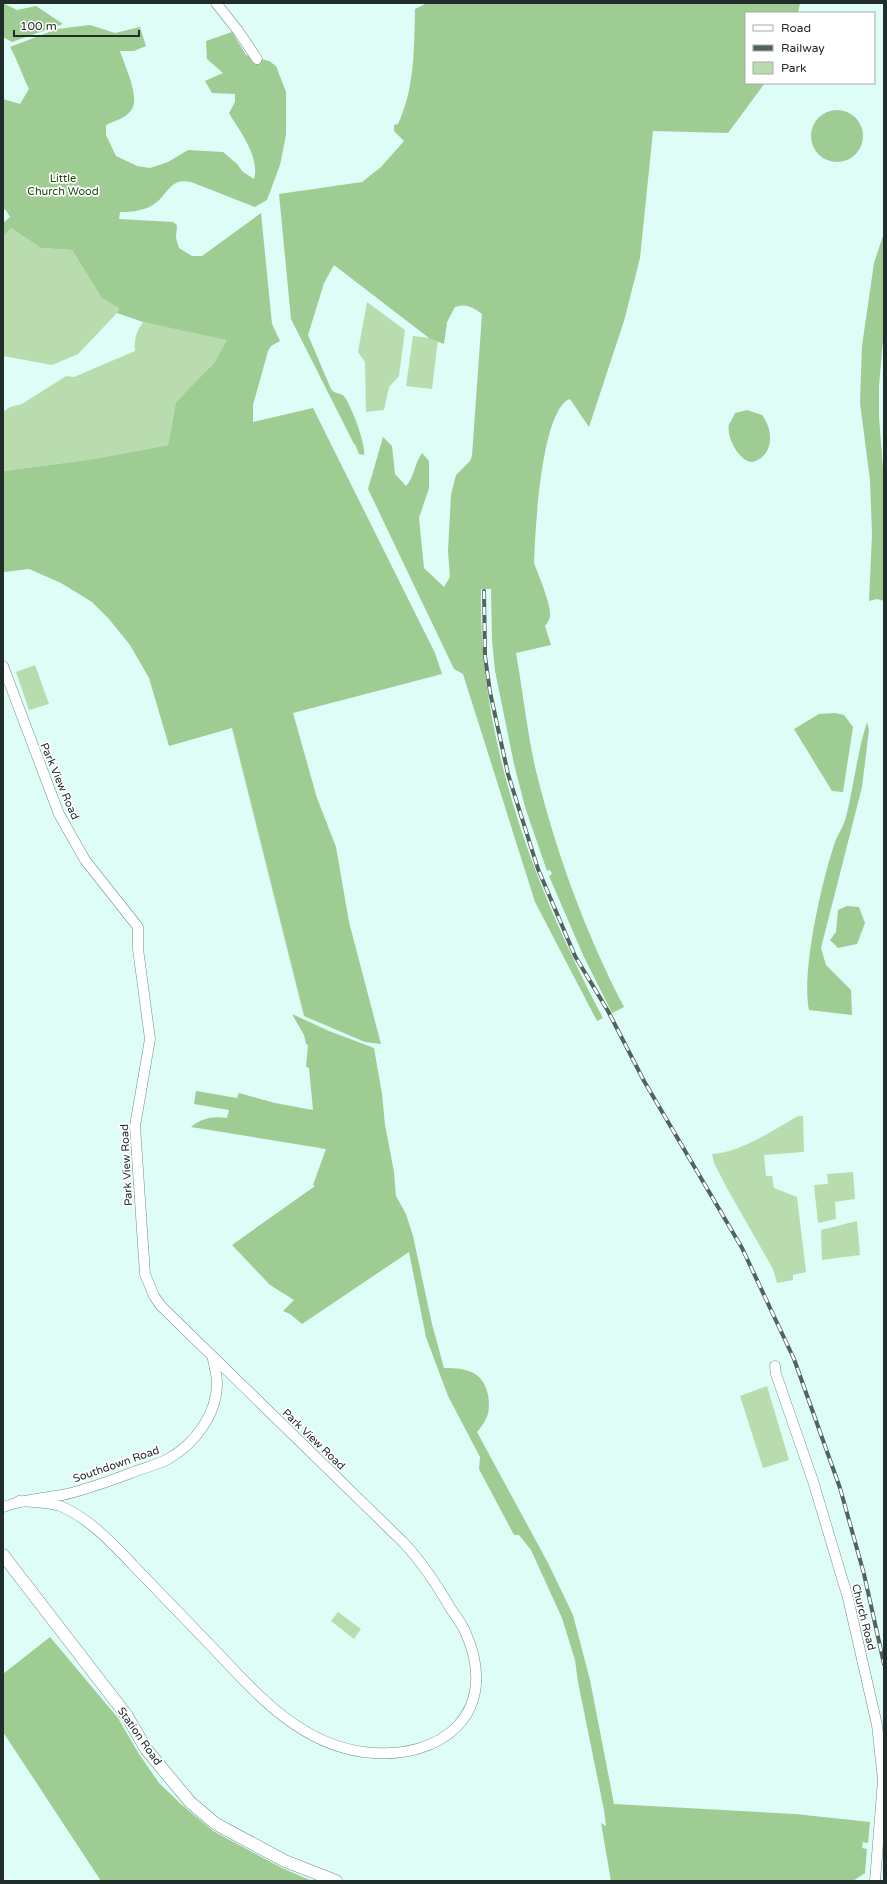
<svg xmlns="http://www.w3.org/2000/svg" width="887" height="1884" font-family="'Varela Round',sans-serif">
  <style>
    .green { fill: #b9dcaf }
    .forest { fill: #9fcc93 }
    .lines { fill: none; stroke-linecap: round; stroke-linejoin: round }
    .minor-casing { stroke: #729089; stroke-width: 11 }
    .tertiary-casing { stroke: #729089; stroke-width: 13 }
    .minor { stroke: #fff; stroke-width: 10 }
    .tertiary { stroke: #fff; stroke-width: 12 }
    .rail-casing { stroke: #51635f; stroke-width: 4 }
    .rail { stroke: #fff; stroke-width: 2.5; stroke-dasharray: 8; stroke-linecap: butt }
    .labels { text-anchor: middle; stroke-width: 3.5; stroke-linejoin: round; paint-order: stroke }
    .park-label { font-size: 11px; fill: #1b460b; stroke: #fff }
    .street-label { font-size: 11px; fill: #212d2b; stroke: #fff }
  </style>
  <rect width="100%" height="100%" fill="#ddfdf6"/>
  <g class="green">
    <polygon points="11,228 41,248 72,250 102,297 119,308 117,313 78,354 52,365 3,356 3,237"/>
    <polygon points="367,302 405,330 399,376 389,387 384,410 366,412 365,362 358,352"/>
    <path d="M143 322 228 339 214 363 176 402 168 445 94 459 4 471 3 412 10 407 22 404 66 376 74 377 135 351C134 339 136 332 143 322Z"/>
    <polygon points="413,336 438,339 432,389 406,386"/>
    <polygon points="35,665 49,704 29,710 16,672"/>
    <path d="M798 1116H803L804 1152 764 1155 766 1176H772L774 1188 797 1197 806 1272 793 1275V1280L777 1283 773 1269 728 1190 714 1163 712 1154C739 1153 774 1130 798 1116Z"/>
    <polygon points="853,1172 855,1199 835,1202 836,1219 818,1223 814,1185 828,1184 827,1174"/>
    <polygon points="857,1221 860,1255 822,1260 821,1230"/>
    <polygon points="767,1386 789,1460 763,1468 740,1396"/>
    <polygon points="338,1612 361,1629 354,1639 331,1621"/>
  </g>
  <g class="forest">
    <polygon points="3,3 17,10 36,6 63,24 12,42 3,37"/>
    <path d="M427 3H800L798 13H746V83H765L728 133 653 131 640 258 624 321 589 427 570 399C541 409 535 534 534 563 538 574 551 604 550 615 550 619 548 622 545 626L551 645 516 653C523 692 527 732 536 771 556 852 585 932 624 1007L612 1013 583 955 549 876 552 874 550 870 547 871 525 807 514 764 495 671 492 640 491 589H481C478 739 534 887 603 1018L597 1021 535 902 463 674 454 669 368 489 383 437 392 446 395 474 406 486C415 476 414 464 422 453L429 461V488L419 518 424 568 444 587 450 577 448 551 451 495 456 475 470 461 472 456 482 314C473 307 466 303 455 307L447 322 444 344 429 338 334 265 324 283 308 335 331 389 334 392 343 395C351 404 366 444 364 455L359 454 355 444H354L291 319 279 194 362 182 381 167 404 141 394 131V125L398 124C415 88 414 48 415 9Z"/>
    <path d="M90 25 115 33 140 27 146 46 134 51H120C124 64 140 97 132 109 127 118 114 121 106 125V135L116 156 137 166 150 168 168 162 188 150 223 152 237 164 243 172 254 179C260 156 240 132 229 113L235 102V94L212 93 205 81 223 73 207 59 206 41 232 32 246 55 269 61 276 66 286 92V135L280 165 267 200 255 207 191 182C168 177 169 196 151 206 142 211 130 212 120 212L119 219 173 222 177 225 176 238 179 248 192 256H202L261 213 272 324 280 341 271 346 268 351 253 405V422L313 408 435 653 442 674 293 713 317 798 336 847 349 922 381 1044 365 1042 304 1016 232 728 169 746 149 678 130 645 109 619 92 602 61 583 29 569 4 572V471L94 459 168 445 176 402 214 363 227 340 143 322 117 313 119 308 102 298 72 250 41 248 11 228 3 237V223L10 217 5 209 3 210V99L20 104 29 89C22 75 18 61 10 47L57 29Z"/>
    <circle cx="837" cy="136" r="26"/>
    <polygon points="884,233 884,329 879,386 879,417 884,481 884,601 877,599 869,601 872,534 870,480 860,403 862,346 874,263"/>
    <path d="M747 410 762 415C774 430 774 457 752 462 739 461 726 437 729 424 731 421 734 416 735 413Z"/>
    <polygon points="835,713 844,715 853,727 843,792 832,791 794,729 819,714"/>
    <path d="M867 722 869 730 862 787 821 948 826 965 851 990 852 1015 809 1010C801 972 822 880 835 842 838 834 844 826 846 817 854 786 857 753 867 722Z"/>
    <polygon points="847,906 859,907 865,923 857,944 838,948 830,940 836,932 838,910"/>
    <path d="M292 1014 329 1031 374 1048 382 1094 385 1125 394 1172 396 1196 406 1214 413 1236 432 1324 444 1368C466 1368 483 1371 488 1395 491 1412 487 1420 477 1432L548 1563 573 1615 590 1680 614 1804 795 1814 870 1822 868 1843 863 1842 862 1848 867 1849 865 1873 853 1881H611L601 1823 606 1826 604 1810 578 1682 575 1660 562 1618 531 1550 519 1535H514L479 1469 480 1457 448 1396 426 1337 409 1252 302 1324 290 1314 283 1311 294 1300 270 1285 232 1245 315 1186 313 1185 326 1149 191 1127C202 1118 213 1116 227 1118L229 1110 194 1104 196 1091 237 1098 239 1093 275 1103 313 1110 309 1068 306 1067 308 1045 306 1044 304 1035Z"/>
    <polygon points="50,1637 118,1718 139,1754 159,1783 182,1805 213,1831 282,1868 312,1881 101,1881 3,1732 3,1674"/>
  </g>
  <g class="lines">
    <defs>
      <g id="minor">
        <polyline points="216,3 239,32 257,59"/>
        <path d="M3 666 59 814 85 860 138 927V949L150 1039 135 1126 145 1274 154 1296 161 1306 403 1542C422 1562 437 1585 451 1609 456 1616 461 1623 465 1631 502 1713 442 1762 363 1752 298 1743 256 1693 214 1649 187 1621 160 1593 133 1565 113 1544 88 1517 60 1506 47 1502 33 1502 19 1501"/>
        <polyline points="775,1366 776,1374 813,1481 848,1598 877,1725 883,1780 875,1881"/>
        <path d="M3 1507C22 1500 42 1498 62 1495 86 1490 109 1481 131 1473 143 1468 157 1465 168 1459 195 1444 217 1414 217 1383 217 1375 214 1366 213 1359"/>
      </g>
      <polyline id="tertiary" points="3,1555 127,1716 146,1749 190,1802 216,1824 285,1861 336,1881"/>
    </defs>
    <use href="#minor" class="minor-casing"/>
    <use href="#tertiary" class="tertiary-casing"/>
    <use href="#minor" class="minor"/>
    <use href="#tertiary" class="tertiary"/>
    <defs>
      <polyline id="rail" points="484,591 485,656 490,692 508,774 538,869 575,956 608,1011 644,1081 742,1248 794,1359 840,1488 864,1574 884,1664"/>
    </defs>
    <use href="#rail" class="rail-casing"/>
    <use href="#rail" class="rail"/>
  </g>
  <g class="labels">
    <g class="park-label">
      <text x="63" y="182">Little<tspan x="63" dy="13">Church Wood</tspan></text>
    </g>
    <g class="street-label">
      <text transform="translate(60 781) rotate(67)" y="4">Park View Road</text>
      <text transform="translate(126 1165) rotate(-93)" y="4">Park View Road</text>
      <text transform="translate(314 1439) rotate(44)" y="4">Park View Road</text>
      <text transform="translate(116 1464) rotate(-19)" y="4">Southdown Road</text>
      <text transform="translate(864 1617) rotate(76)" y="4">Church Road</text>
      <text transform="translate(140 1736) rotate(55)" y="4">Station Road</text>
    </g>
  </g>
  <rect width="887" height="1884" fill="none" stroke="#212d2b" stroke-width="8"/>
  <rect x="745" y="12" width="130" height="72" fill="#ffffff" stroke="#a6abaa"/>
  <rect x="753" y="25" width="20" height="6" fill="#ffffff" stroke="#a6abaa"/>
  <text x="781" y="32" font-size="12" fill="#212d2b">Road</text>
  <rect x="753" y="45" width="20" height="6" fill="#51635f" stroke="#a6abaa"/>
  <text x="781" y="52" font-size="12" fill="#212d2b">Railway</text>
  <rect x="753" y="62" width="20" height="12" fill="#b9dcaf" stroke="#a6abaa"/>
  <text x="781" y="72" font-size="12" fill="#212d2b">Park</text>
  <path d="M14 30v6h125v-6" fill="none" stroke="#212d2b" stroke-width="2"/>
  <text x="20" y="30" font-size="12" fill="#212d2b" stroke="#ffffff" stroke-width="3" paint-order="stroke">100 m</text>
</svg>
